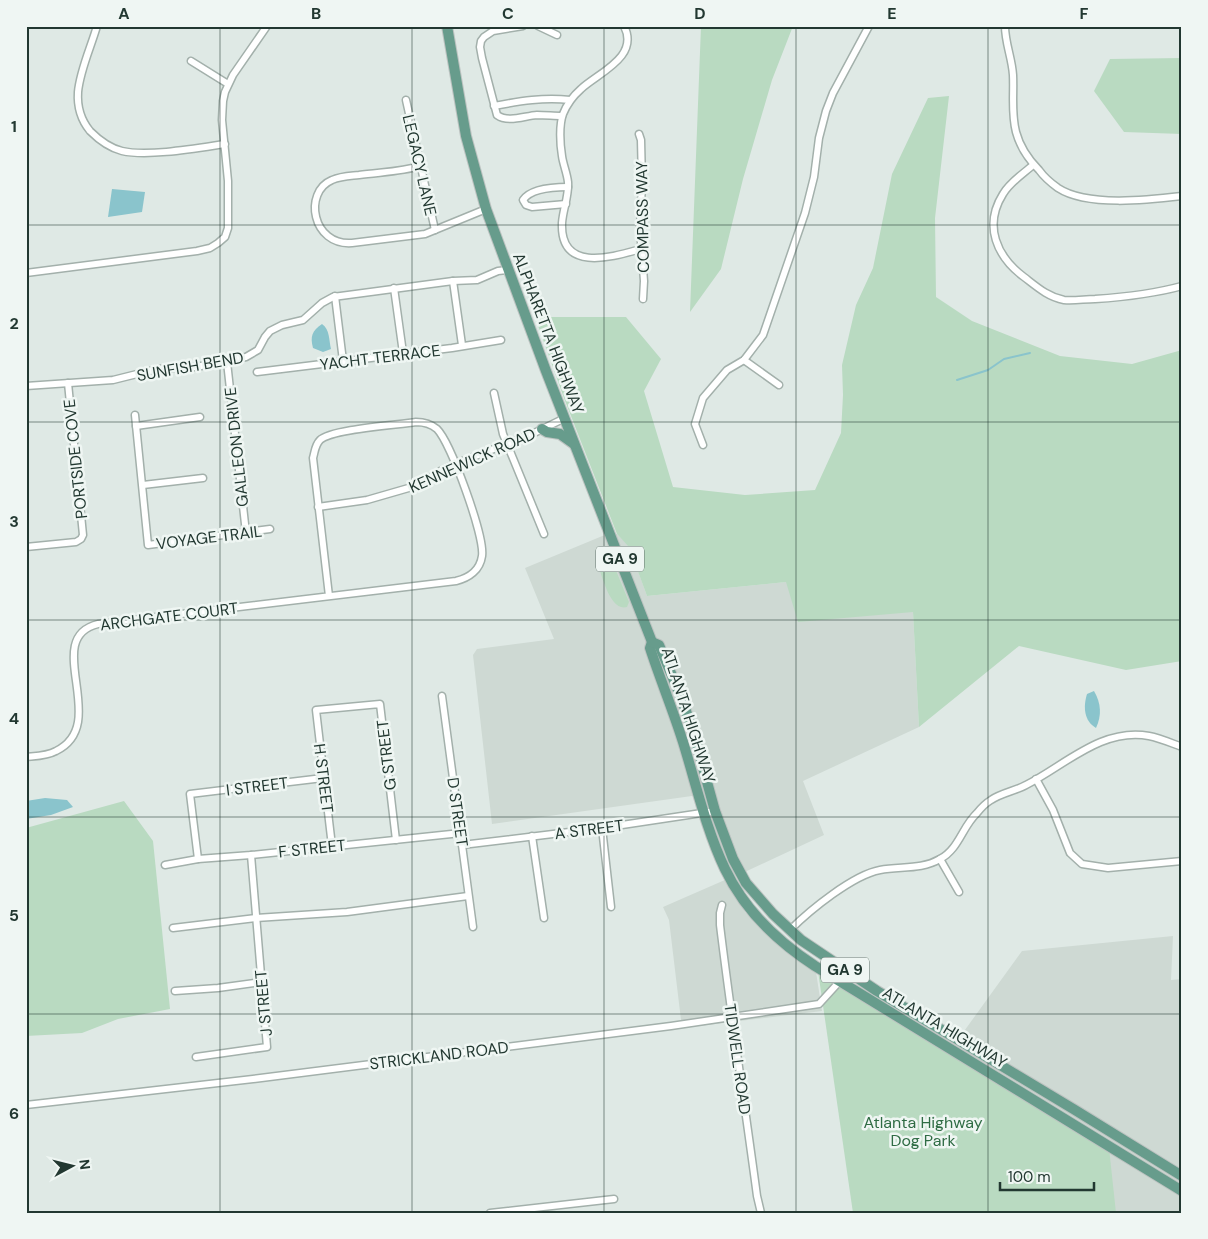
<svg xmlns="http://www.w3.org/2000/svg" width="1208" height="1239" font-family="'DM Sans',sans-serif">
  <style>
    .built { fill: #ced9d3 }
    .green { fill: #b9dac1 }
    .water { fill: #8ac4cc }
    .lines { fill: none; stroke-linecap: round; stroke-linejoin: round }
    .stream { stroke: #8ac4cc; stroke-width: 2 }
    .minor-casing { stroke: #a3b0ab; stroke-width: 9 }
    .primary-casing { stroke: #bdc3c1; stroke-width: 12 }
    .minor { stroke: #fff; stroke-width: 6 }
    .primary { stroke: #679c8c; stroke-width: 10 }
    .grid { fill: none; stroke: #223831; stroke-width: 1; stroke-opacity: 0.55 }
    .labels { text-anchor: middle; stroke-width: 5; stroke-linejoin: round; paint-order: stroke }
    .shield { fill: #eff6f3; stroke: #60716b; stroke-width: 1 }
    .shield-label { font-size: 15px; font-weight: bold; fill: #223831 }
    .street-label { font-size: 16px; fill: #223831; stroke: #eff6f3 }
    .park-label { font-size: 16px; fill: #2f6c44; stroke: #eff6f3 }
    .neatline { fill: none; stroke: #223831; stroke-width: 2 }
    .grid-label { font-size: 16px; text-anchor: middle; font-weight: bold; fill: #223831 }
  </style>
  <rect width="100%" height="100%" fill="#dfe9e5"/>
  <g class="built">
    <polygon points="612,532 617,534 629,546 647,596 786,582 913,612 919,727 803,781 824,835 734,877 745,912 773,939 816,972 822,1011 682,1028 669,920 663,907 734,876 699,795 492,824 473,655 477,649 554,639 525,568"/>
    <polygon points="1173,936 1171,980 1182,979 1182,1213 1113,1213 949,1052 1022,951"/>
  </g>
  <g class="green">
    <polygon points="701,26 793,26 772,80 743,179 721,269 690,312"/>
    <polygon points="1182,58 1182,134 1124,132 1094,91 1110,59"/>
    <polygon points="949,96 935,218 936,297 972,321 1060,356 1132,364 1182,350 1182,661 1126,670 1019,646 919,727 913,612 798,622 786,582 647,596 629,547 617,534 564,398 535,317 626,317 661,359 644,391 673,487 745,495 815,490 841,433 843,395 842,365 856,305 873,268 892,174 928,98"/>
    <path d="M606 555 610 556 629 602 627 607C610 612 602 575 597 562L601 557Z"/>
    <polygon points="124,801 153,841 170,1009 118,1019 82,1033 26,1036 26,828"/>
    <polygon points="818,971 1109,1148 1116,1213 853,1213"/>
  </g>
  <g class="water">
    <polygon points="112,189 145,192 142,212 108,217"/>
    <path d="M322 324C330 329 329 341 331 349L323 352 313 348C310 336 312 331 322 324Z"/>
    <path d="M1094 691C1101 703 1102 715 1096 728 1084 721 1083 707 1087 694Z"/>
    <polygon points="45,798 67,800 73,807 51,815 26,819 26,801"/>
  </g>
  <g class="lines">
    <polyline class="stream" points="957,380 988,370 1004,359 1030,353"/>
    <defs>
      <g id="minor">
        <path d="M97 26C91 47 80 70 78 92 77 107 81 120 90 131 99 140 110 148 122 151 148 157 198 148 225 144"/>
        <path d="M523 26 493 31 484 37 481 41 480 47 482 58 497 115C508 123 524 116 537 115 546 115 554 116 562 116"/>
        <polyline points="538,26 557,35"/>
        <path d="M624 26C640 57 598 73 581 89 573 96 567 104 563 114 559 125 560 144 562 156 563 164 567 173 568 182 569 196 563 209 562 223 560 273 612 257 641 249"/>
        <path d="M1005 26C1005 43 1012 58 1013 75 1014 94 1011 113 1016 132 1020 147 1028 159 1039 170 1044 177 1051 183 1058 188 1087 207 1148 200 1182 196"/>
        <polyline points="191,61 228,84"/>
        <polyline points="406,100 435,230"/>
        <path d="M494 106C520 101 544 97 570 100"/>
        <polyline points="639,134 641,140 642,182 640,229 644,281 643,299"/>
        <path d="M1033 165C1023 174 1010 182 1003 194 983 226 997 257 1024 277 1037 287 1048 297 1064 300 1074 301 1085 299 1095 299 1125 297 1153 294 1182 286"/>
        <path d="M420 166C401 172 379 172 359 175 350 176 341 176 332 180 303 192 312 246 352 243L425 234 486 209"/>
        <path d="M566 204 532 207 526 205 523 200C531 188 555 187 568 187"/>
        <polyline points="26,273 197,251 210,248 218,243 225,237 228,228 228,181 222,120 223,101 225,92 233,75 267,26"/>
        <polyline points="453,281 462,345"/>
        <polyline points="394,288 403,353"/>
        <polyline points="335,296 343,361"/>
        <polyline points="744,360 779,385"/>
        <polyline points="227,362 246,533"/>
        <polyline points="257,372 452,348 501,340"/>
        <polyline points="26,386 113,380 157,369 196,367 246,357 258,350 265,337 270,331 282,325 303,320 322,303 333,297 453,281 477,280 498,271 507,270"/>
        <polyline points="494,393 503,434 544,534"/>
        <polyline points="135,415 148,545 270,529"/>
        <polyline points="136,426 200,417"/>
        <polyline points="703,445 695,424 703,398 727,370 744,360 763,335 805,213 814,177 819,138 826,111 833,93 869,26"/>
        <polyline points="143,485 203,478"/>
        <polyline points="318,507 367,500 419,485 442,470 455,464 530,435 565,418"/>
        <polyline points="26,547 76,542 81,539 83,535 68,383"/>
        <polyline points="442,696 473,927"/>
        <path d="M26 757C36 756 47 756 56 751 112 724 40 638 98 624L456 581C469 578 480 570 482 556 485 537 451 443 437 429 431 424 424 422 416 422 398 425 331 429 320 440 315 445 315 451 313 458L329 596"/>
        <polyline points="1036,779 1053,810 1070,853 1082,864 1108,868 1182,861"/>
        <polyline points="602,828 611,907"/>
        <polyline points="532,836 544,918"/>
        <polyline points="462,845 602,828 715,811"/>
        <polyline points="332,846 316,710 380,704 396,840"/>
        <polyline points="198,859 190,794 323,778"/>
        <polyline points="940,859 959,892"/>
        <polyline points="165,865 198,859 251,855 461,833"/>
        <path d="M722 905 720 913V925C731 1016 745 1106 757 1196L761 1213"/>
        <polyline points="173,928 256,918 347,912 468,896"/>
        <path d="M790 930C810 910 853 875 880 870 901 866 921 870 940 859 959 849 962 827 977 813 981 808 986 803 991 800 1001 793 1015 791 1026 785 1064 766 1102 727 1149 736 1160 738 1171 743 1182 747"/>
        <polyline points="175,991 218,988 261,982"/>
        <polyline points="196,1057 267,1047 251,855"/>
        <polyline points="26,1105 253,1079 671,1026 819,1004 840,981 846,971"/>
        <polyline points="490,1213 614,1199"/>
      </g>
      <g id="primary">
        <polyline points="447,26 466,136 486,209 546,371 652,642"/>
        <polyline points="542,429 547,432 560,434 574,444"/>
        <path d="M652 642 650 648C660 679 673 710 683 742 696 784 706 829 725 869 744 909 778 942 815 966L1182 1191"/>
        <polyline points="652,642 659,645 681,697 693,731 715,811 733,859 746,883 773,914 801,940 877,991 1075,1110 1182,1176"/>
      </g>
    </defs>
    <use href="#minor" class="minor-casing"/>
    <use href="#primary" class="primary-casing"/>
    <use href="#minor" class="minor"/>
    <use href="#primary" class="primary"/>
  </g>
  <path class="grid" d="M220 26V1213M412 26V1213M604 26V1213M796 26V1213M988 26V1213M26 225H1182M26 422H1182M26 620H1182M26 817H1182M26 1014H1182"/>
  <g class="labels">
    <g class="shield">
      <rect x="596" y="546.5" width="48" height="25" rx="4"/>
      <rect x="821" y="957.5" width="48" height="25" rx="4"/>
    </g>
    <g class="shield-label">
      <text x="620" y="564">GA 9</text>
      <text x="845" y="975">GA 9</text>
    </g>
    <g class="street-label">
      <text transform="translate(420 165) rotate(77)" y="6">LEGACY LANE</text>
      <text transform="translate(642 217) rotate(-91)" y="6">COMPASS WAY</text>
      <text transform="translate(549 333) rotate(69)" y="6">ALPHARETTA HIGHWAY</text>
      <text transform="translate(380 357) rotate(-7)" y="6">YACHT TERRACE</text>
      <text transform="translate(190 366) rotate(-10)" y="6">SUNFISH BEND</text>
      <text transform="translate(236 447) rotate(-96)" y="6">GALLEON DRIVE</text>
      <text transform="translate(75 459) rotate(-96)" y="6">PORTSIDE COVE</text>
      <text transform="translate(472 460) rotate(-24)" y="6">KENNEWICK ROAD</text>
      <text transform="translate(209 537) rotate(-7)" y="6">VOYAGE TRAIL</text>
      <text transform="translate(169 616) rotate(-7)" y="6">ARCHGATE COURT</text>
      <text transform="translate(689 715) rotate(72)" y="6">ATLANTA HIGHWAY</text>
      <text transform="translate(386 755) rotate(-97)" y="6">G STREET</text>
      <text transform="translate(324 778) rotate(83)" y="6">H STREET</text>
      <text transform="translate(257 786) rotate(-7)" y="6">I STREET</text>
      <text transform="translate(458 812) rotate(82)" y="6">D STREET</text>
      <text transform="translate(589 829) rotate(-7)" y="6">A STREET</text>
      <text transform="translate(312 848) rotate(-6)" y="6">F STREET</text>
      <text transform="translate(263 1003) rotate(-95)" y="6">J STREET</text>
      <text transform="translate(945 1027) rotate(31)" y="6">ATLANTA HIGHWAY</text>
      <text transform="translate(439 1055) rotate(-7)" y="6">STRICKLAND ROAD</text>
      <text transform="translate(738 1059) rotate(82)" y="6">TIDWELL ROAD</text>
    </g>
    <g class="park-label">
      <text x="923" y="1128">Atlanta Highway<tspan x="923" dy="18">Dog Park</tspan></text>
    </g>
  </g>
  <rect width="1208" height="1239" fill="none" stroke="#eff6f3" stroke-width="55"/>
  <g transform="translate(72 1166) rotate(83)" stroke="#eff6f3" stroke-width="4" paint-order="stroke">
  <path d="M0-4L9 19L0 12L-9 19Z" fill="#223831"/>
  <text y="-8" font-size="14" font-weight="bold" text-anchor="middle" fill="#223831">N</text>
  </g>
  <path d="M1000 1182v8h94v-8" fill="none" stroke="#223831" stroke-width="2.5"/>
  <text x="1008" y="1182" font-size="15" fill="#223831" stroke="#eff6f3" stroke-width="4" paint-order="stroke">100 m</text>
  <rect x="28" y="28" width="1152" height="1184" class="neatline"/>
  <g class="grid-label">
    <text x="124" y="19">A</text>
    <text x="316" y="19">B</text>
    <text x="508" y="19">C</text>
    <text x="700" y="19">D</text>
    <text x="892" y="19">E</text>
    <text x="1084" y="19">F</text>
    <text x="14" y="132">1</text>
    <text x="14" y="329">2</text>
    <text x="14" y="527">3</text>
    <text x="14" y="724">4</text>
    <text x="14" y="921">5</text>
    <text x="14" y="1119">6</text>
  </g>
</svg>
